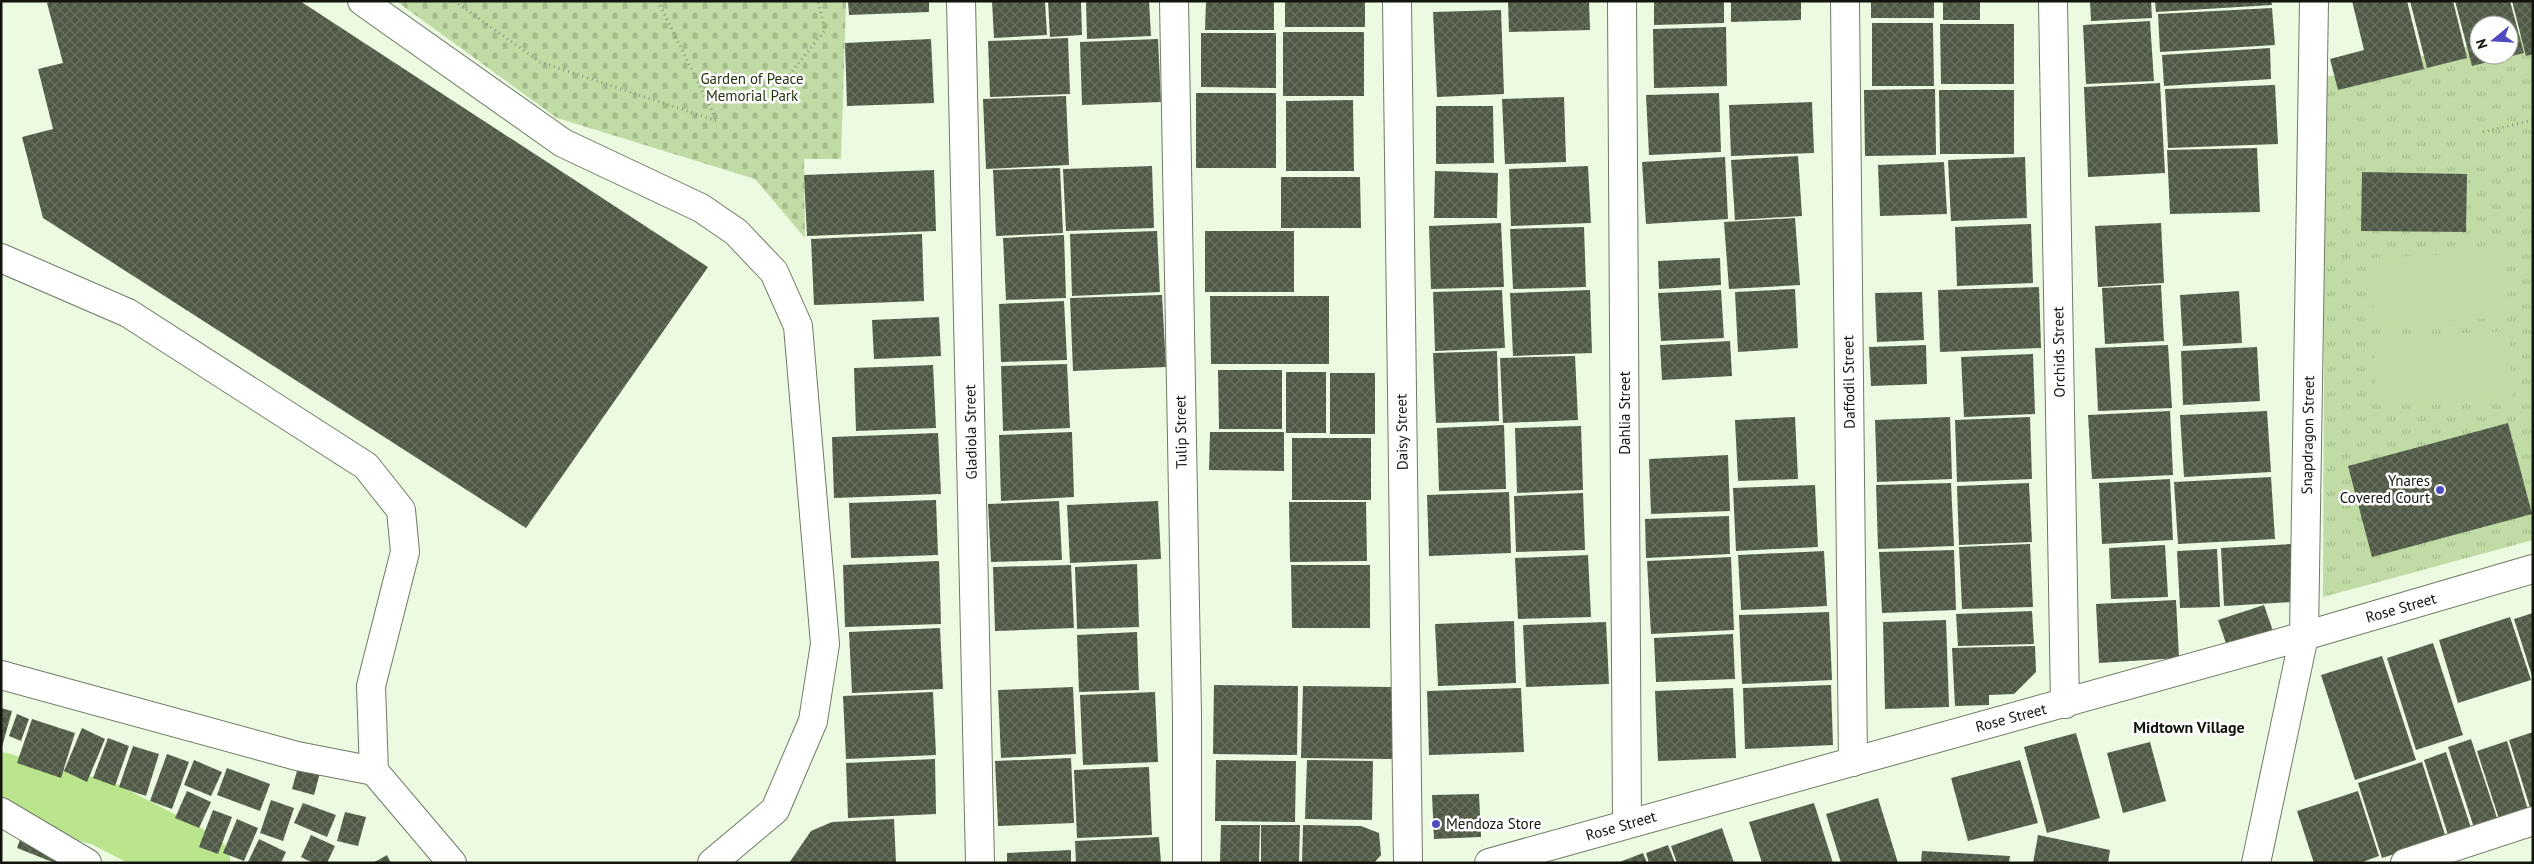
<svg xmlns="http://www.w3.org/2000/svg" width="2534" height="864" font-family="'PT Sans',sans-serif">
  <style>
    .grass { fill: url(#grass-tufts) }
    .cemetery { fill: url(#cemetery-stones) }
    .pitch { fill: #c0dca4 }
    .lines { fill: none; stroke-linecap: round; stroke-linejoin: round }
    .river { stroke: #bbe58d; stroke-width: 65 }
    .building { fill: url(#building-cross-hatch); fill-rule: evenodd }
    .minor-casing { stroke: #6f7a65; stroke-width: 30 }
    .path { stroke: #8c9584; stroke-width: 3; stroke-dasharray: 1 4; stroke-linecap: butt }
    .minor { stroke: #fff; stroke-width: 28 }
    .poi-dot { fill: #4f4ac0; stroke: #fff; stroke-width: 2 }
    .labels { text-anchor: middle; stroke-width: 5; stroke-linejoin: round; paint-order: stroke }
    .park-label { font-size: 15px; fill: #253511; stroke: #fff }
    .street-label { font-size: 15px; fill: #11150d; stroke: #fff }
    .poi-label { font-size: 15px; fill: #11150d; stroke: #fff; text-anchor: end }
    .neighbourhood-label { font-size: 16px; font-weight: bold; fill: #11150d; stroke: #fff }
  </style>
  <defs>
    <pattern id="grass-tufts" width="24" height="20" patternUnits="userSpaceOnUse" patternTransform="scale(1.25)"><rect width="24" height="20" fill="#c0dca4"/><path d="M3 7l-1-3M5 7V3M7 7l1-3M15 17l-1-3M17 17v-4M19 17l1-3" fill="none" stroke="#a4bc8c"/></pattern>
    <pattern id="cemetery-stones" width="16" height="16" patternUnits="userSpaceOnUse" patternTransform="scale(1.25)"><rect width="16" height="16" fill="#c0dca4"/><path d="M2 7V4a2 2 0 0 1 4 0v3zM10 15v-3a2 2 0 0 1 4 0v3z" fill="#a4bc8c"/></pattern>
    <pattern id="building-cross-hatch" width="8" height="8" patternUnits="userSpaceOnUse" patternTransform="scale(1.25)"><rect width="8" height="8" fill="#4f5945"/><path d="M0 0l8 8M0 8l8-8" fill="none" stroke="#697161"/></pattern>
  </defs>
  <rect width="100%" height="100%" fill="#edfae2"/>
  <polygon class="grass" points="2533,33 2533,540 2323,597 2325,77 2479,44 2479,55 2509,55 2509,38"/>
  <polygon class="cemetery" points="396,1 846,1 841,159 804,159 805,238 755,179 557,118"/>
  <g class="pitch">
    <polygon points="2506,252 2509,318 2374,324 2370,258"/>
    <polygon points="2509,331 2513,397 2377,403 2374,337"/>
  </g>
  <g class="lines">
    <polyline class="river" points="1,785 104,814 198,863"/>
  </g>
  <g class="building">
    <polygon points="53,1 300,1 708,267 526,528 43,218 22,137 53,129 38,69 63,63 47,3"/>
    <polygon points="848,1 929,1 929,12 849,15"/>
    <polygon points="992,1 1045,1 1047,35 994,38"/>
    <polygon points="1048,1 1081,1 1082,35 1050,37"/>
    <polygon points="1086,1 1149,1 1151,36 1087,39"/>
    <polygon points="1206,1 1274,1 1274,30 1205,30"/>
    <rect x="1285" y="1" width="80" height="26"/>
    <polygon points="1508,1 1589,1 1590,30 1509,32"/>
    <polygon points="1654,1 1724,1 1724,23 1654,25"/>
    <polygon points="1731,1 1801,1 1801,20 1731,22"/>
    <rect x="1871" y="1" width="63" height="17"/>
    <rect x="1943" y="1" width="37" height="19"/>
    <polygon points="2090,1 2151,1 2152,18 2091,21"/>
    <polygon points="2155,1 2271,1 2272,5 2156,12"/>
    <polygon points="2352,1 2407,1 2424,69 2338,90 2330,59 2364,50"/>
    <polygon points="2410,1 2453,1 2467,58 2427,68"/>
    <path d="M2455 1H2510L2524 53 2472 66ZM2479 25H2509V55H2479Z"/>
    <polygon points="2512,1 2533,1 2533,54 2526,56"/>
    <polygon points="2272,8 2275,45 2160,52 2158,14"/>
    <polygon points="1501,10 1504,94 1437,97 1433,12"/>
    <polygon points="2150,21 2154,81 2086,84 2083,25"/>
    <polygon points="1872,23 1933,23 1934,86 1872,86"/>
    <polygon points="1940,24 2014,24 2014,84 1941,84"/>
    <polygon points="1726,27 1727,86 1654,88 1653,29"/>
    <rect x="1283" y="32" width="81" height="64"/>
    <polygon points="1201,33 1276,33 1276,88 1201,87"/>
    <polygon points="1068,38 1070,94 990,97 988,41"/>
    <polygon points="931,39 934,103 847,106 845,43"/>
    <polygon points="1158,39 1161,102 1082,105 1080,42"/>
    <polygon points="2270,48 2271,79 2164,86 2162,55"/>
    <polygon points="2160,83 2165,173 2088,177 2084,87"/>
    <polygon points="2275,85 2278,144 2168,148 2165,89"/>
    <polygon points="1935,89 1936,155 1865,156 1864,90"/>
    <polygon points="1939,90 2014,90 2014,154 1940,154"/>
    <rect x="1196" y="93" width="80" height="75"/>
    <polygon points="1719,93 1721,152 1649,155 1646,95"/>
    <polygon points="1066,96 1069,165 986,169 983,99"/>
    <polygon points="1564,97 1566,162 1505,164 1502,99"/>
    <polygon points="1353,100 1354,171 1286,171 1286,101"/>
    <polygon points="1812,102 1814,153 1731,156 1729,105"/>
    <polygon points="1436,106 1493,106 1494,163 1436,164"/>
    <polygon points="2257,148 2260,212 2170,214 2167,150"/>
    <polygon points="1798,156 1802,216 1735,220 1731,160"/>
    <polygon points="1725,157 1728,219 1646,224 1642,162"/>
    <polygon points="2025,157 2027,218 1951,221 1948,160"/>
    <polygon points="1944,162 1947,214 1880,216 1878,165"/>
    <polygon points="1152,166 1154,228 1066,231 1063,169"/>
    <polygon points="1588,166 1591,223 1511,226 1509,169"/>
    <polygon points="1060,168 1063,233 996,236 993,170"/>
    <polygon points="934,170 936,231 807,236 804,175"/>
    <polygon points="1435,171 1498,173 1497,218 1434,218"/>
    <polygon points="2362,172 2467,174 2466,232 2361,231"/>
    <polygon points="1281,177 1360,177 1361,228 1281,228"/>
    <polygon points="1795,218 1800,285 1729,289 1724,222"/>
    <polygon points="1501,223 1504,287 1431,289 1429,226"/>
    <polygon points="2161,223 2164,283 2098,287 2095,226"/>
    <polygon points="2031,224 2033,283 1957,286 1955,227"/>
    <polygon points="1584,227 1586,287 1513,289 1510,229"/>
    <polygon points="1157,231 1160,292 1072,296 1070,234"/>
    <rect x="1205" y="231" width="89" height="61"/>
    <polygon points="922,234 924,301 814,305 811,239"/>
    <polygon points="1064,235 1066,298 1006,300 1003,238"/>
    <polygon points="1720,258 1721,285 1659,289 1658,261"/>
    <polygon points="2161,285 2164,341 2105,344 2102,288"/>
    <polygon points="2039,287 2041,348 1940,352 1938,290"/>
    <polygon points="1795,289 1798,348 1738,352 1735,292"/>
    <polygon points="1502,290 1505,348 1435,351 1433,292"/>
    <polygon points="1590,290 1592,353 1513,356 1510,293"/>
    <polygon points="1721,290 1724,338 1661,341 1658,293"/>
    <polygon points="2239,291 2242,343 2183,346 2180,295"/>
    <polygon points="1922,292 1924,340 1877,342 1875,293"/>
    <polygon points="1162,295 1166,367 1073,371 1070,298"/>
    <polygon points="1210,296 1329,296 1329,364 1211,364"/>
    <polygon points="1064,301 1067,360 1001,362 999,304"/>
    <polygon points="939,317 941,356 874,359 872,320"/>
    <polygon points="1730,341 1732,376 1662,380 1660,345"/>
    <polygon points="1926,345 1927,384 1871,386 1869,347"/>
    <polygon points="2168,345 2172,408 2098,411 2095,348"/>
    <polygon points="2257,347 2260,401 2183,405 2181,351"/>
    <polygon points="1497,351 1499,421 1436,423 1433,353"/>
    <polygon points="2033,354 2035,414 1964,417 1961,357"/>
    <polygon points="1575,356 1578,420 1503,423 1500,358"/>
    <polygon points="1067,364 1070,428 1003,431 1001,366"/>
    <polygon points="933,365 936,428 856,431 854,368"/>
    <polygon points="1218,370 1282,370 1282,429 1219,429"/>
    <rect x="1286" y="372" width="40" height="61"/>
    <rect x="1330" y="373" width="45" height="61"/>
    <polygon points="2170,411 2173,475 2092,479 2088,415"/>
    <polygon points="2267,411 2271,472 2184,477 2180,415"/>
    <polygon points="1795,417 1798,479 1738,481 1735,420"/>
    <polygon points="1950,417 1952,479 1877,482 1875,420"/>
    <polygon points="2030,417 2032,479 1957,482 1955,420"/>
    <polygon points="2508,423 2532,514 2372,557 2348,466"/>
    <polygon points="1504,425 1506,489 1439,491 1437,428"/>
    <polygon points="1581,426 1583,490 1517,493 1515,428"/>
    <polygon points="1072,432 1074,497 1001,501 999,435"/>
    <polygon points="1210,432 1284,432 1284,471 1209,470"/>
    <polygon points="938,433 941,494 834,498 832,437"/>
    <rect x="1292" y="438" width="79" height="62"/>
    <polygon points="1728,455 1730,511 1651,514 1649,459"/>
    <polygon points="2271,477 2275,539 2178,544 2174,482"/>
    <polygon points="2170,479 2173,540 2102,544 2099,483"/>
    <polygon points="1951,483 1954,546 1878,549 1876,485"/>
    <polygon points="2029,483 2032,542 1959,545 1957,486"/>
    <polygon points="1815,485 1818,547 1736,551 1733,488"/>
    <polygon points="1509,492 1511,553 1429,556 1427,495"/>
    <polygon points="1583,493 1585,550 1516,552 1514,496"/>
    <polygon points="936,500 938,555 851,558 849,503"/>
    <polygon points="1059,501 1062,560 991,562 988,504"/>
    <polygon points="1158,501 1161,559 1070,563 1067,505"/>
    <polygon points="1289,502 1366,502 1367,561 1290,562"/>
    <polygon points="1729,516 1730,554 1646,558 1645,519"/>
    <polygon points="2030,544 2033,607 1962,609 1959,547"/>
    <polygon points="2291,544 2294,602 2224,606 2221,548"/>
    <polygon points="2165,545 2168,597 2111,599 2109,548"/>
    <polygon points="2217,549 2220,607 2180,608 2177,551"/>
    <polygon points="1954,550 1956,610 1882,613 1879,552"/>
    <polygon points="1824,551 1827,606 1741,610 1738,555"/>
    <polygon points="1588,555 1591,617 1518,619 1515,558"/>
    <polygon points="1731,557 1734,630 1651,634 1647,561"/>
    <polygon points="939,561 941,624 845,627 843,565"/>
    <polygon points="1137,564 1139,627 1077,629 1075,567"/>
    <polygon points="1071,565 1074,628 995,631 993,567"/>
    <polygon points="1291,565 1370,565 1370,628 1292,628"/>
    <polygon points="2176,600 2179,658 2099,663 2096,604"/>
    <polygon points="2264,605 2273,631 2227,646 2218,620"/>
    <polygon points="2032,611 2034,644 1958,646 1956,614"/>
    <polygon points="1829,612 1832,680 1742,684 1739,615"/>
    <polygon points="2533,613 2533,676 2532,676 2514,619"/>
    <polygon points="2510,617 2531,680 2458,703 2439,640"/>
    <polygon points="1946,620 1949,707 1885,709 1883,622"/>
    <polygon points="1514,621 1516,683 1438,686 1435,624"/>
    <polygon points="1606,622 1609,684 1526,687 1523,625"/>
    <polygon points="940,628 943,689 852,693 849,632"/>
    <polygon points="1137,632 1139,690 1079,692 1077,635"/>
    <polygon points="1733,634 1735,679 1656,682 1654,638"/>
    <polygon points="2433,643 2463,735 2416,750 2387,658"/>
    <polygon points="2035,646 2036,672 2014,694 1989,695 1989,705 1955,706 1952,648"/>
    <polygon points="2382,656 2416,760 2355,780 2321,675"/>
    <polygon points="1214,685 1298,686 1297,755 1213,754"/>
    <polygon points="1831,685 1833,745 1745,749 1743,688"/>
    <polygon points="1303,686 1392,687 1392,759 1301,758"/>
    <polygon points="1073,687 1076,754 1001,758 998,690"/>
    <polygon points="1521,688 1524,752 1429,755 1427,691"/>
    <polygon points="1733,688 1736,758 1658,761 1655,691"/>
    <polygon points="933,692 936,755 846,759 843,696"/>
    <polygon points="1155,692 1158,762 1083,765 1080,695"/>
    <polygon points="1,708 12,711 2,747 1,747"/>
    <polygon points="17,714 29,719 21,741 9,736"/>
    <polygon points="32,719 75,733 61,778 17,763"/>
    <polygon points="82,728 105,739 87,782 64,771"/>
    <polygon points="2533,732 2533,813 2532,814 2509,740"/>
    <polygon points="2076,733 2100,818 2047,833 2024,747"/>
    <polygon points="108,738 129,746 115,786 93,778"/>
    <polygon points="2471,739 2498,821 2474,828 2448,747"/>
    <polygon points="2507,741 2529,813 2500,822 2477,751"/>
    <polygon points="2150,742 2166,801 2123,813 2107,753"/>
    <polygon points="133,746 159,754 146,796 119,787"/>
    <polygon points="2446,752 2472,831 2449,838 2424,760"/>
    <polygon points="167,754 189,762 172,809 150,801"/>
    <polygon points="1071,758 1074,823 998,826 995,761"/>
    <polygon points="935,759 936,814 848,818 846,763"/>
    <polygon points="194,760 222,772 211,796 184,785"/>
    <polygon points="1216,760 1296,761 1295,822 1215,821"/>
    <polygon points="1307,760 1373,761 1372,820 1305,819"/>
    <polygon points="2020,760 2038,823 1968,841 1951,778"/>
    <polygon points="2422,762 2446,838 2382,858 2358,783"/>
    <polygon points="298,767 320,773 314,795 292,789"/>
    <polygon points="1149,767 1152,835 1077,838 1074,770"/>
    <polygon points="227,768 270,784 260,811 217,795"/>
    <polygon points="187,791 211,802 199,828 175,818"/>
    <polygon points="2358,791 2379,856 2360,863 2314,863 2297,811"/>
    <polygon points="1479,794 1481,837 1434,839 1432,795"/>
    <polygon points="1878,798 1898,863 1841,863 1826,814"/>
    <polygon points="271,800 294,808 283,841 260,833"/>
    <polygon points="303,803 336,815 327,837 294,823"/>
    <polygon points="1814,803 1833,863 1762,863 1749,822"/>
    <polygon points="213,810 232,817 218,854 199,847"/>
    <polygon points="345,812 366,817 358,846 337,841"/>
    <polygon points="237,819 258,828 244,861 223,853"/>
    <polygon points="894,819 896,863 789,863 811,831 832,822"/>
    <polygon points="1221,825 1260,825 1259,863 1220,863"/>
    <polygon points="1261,825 1300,825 1299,863 1261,863"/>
    <polygon points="1303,825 1361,826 1379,833 1381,855 1374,863 1302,863"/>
    <polygon points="1722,828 1734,863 1677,863 1671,846"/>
    <polygon points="311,835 335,846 327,863 313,863 301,857"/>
    <polygon points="2038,835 2110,850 2108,863 2033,863"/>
    <polygon points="21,837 60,853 55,863 17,848"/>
    <polygon points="1159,837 1161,863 1076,863 1075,841"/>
    <polygon points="259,839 286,852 281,863 248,862"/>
    <polygon points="1668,845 1675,863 1649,863 1646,853"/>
    <polygon points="1071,850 1071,863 1007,863 1007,853"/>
    <polygon points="1922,851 2010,856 2009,863 1921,863"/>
    <polygon points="1643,853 1647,863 1617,863"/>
    <polygon points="387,855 391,863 373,863"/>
  </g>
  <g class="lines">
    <defs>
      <g id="minor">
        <polyline points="362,1 563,143 701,208 736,232 774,272 798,326 825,644 813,721 775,810 712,863"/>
        <polyline points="961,1 980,863"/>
        <polyline points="1174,1 1187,715 1187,863"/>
        <polyline points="1397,1 1408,863"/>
        <polyline points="1622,1 1627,824"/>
        <polyline points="1845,1 1853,762"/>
        <polyline points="2053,1 2065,704"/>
        <polyline points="1,258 128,313 366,466 401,510 405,552 371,686 374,771 452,863"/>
        <polyline points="1,675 297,756 374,771"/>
        <polyline points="1,812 87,863"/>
        <polyline points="1489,863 2304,636 2533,569"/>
        <polyline points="2256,863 2304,636 2314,1"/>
        <polyline points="2405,863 2533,821"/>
      </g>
    </defs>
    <use href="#minor" class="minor-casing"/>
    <g class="path">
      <polyline points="454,1 540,62 717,121"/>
      <polyline points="658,1 717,121"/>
      <polyline points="783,83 825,30 818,1"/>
      <polyline points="2483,132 2533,120"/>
    </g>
    <use href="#minor" class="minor"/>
  </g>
  <g class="poi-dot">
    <circle cx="2440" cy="490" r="5"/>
    <circle cx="1436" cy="824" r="5"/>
  </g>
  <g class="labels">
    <g class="park-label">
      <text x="752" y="84">Garden of Peace<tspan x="752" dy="17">Memorial Park</tspan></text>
    </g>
    <g class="street-label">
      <text transform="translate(2059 352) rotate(-91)" y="5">Orchids Street</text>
      <text transform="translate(1849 382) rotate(-91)" y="5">Daffodil Street</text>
      <text transform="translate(1625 413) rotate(-90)" y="5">Dahlia Street</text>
      <text transform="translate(971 432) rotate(-91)" y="5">Gladiola Street</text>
      <text transform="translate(1181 432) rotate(-91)" y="5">Tulip Street</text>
      <text transform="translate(1402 432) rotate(-91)" y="5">Daisy Street</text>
      <text transform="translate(2308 435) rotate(-89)" y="5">Snapdragon Street</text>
      <text transform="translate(2401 608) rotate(-16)" y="5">Rose Street</text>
      <text transform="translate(2011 718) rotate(-15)" y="5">Rose Street</text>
      <text transform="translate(1621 826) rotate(-16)" y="5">Rose Street</text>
    </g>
    <g class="poi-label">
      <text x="2430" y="486">Ynares<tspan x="2430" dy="17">Covered Court</tspan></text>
      <text x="1446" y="829" text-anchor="start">Mendoza Store</text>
    </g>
    <g class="neighbourhood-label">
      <text x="2189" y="733">Midtown Village</text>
    </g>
  </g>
  <rect width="2534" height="864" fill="none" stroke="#11150d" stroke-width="5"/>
  <g transform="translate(2494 40) rotate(252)"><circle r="24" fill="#ffffff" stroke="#a0a19e"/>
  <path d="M0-4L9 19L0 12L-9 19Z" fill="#4f4ac0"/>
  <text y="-8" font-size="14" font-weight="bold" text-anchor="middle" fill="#11150d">N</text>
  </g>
</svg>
